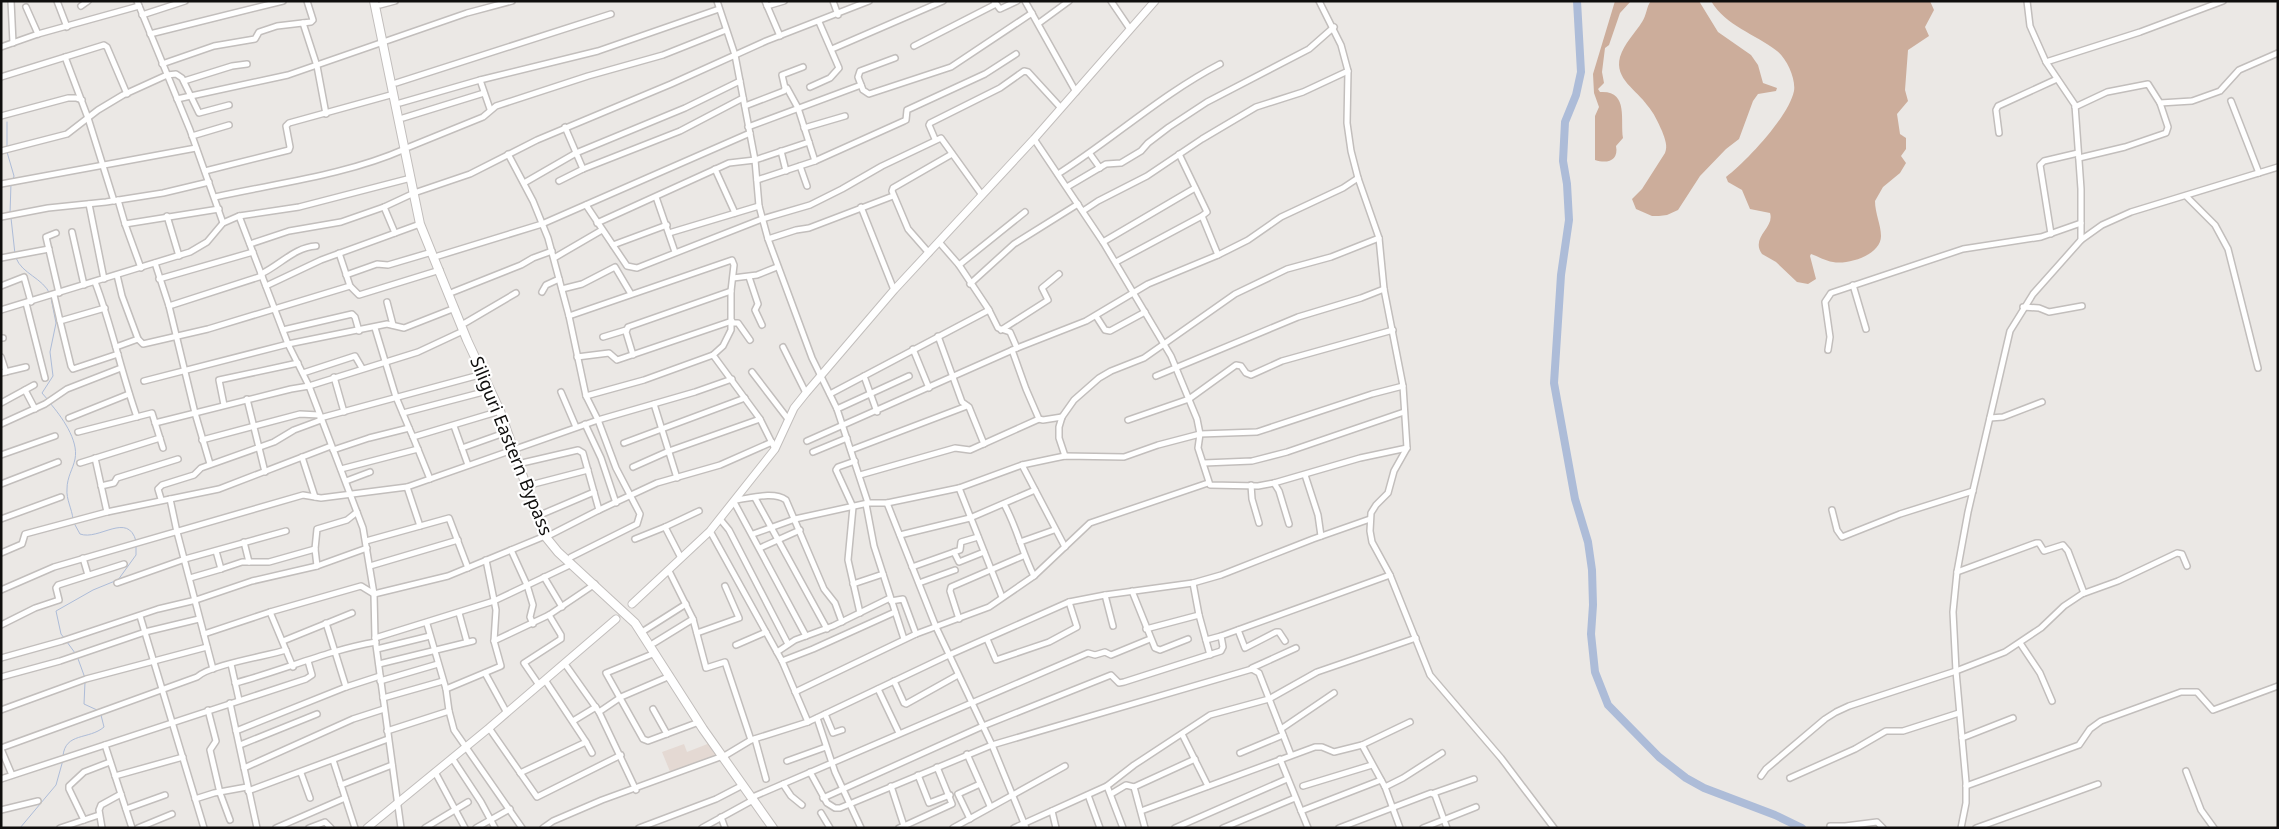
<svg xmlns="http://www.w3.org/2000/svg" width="2279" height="829" font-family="'Noto Sans',sans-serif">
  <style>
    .built { fill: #e4d9d3 }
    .forest { fill: #ccad9b }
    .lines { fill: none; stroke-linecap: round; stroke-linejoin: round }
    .stream { stroke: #adbcd8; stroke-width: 1 }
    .river { stroke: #adbcd8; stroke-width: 8 }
    .street-casing { stroke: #c2bebc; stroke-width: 8 }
    .secondary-casing { stroke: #c2bebc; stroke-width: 9 }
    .primary-casing { stroke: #c2bebc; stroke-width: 10 }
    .street { stroke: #fff; stroke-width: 5 }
    .secondary { stroke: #fff; stroke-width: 7 }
    .primary { stroke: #fff; stroke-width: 8 }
    .labels { text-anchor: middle; stroke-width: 4.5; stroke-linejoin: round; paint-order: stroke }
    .street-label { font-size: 18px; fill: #0f0e0d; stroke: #fff }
  </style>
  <rect width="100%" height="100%" fill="#ebe8e5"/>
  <polygon class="built" points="710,743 718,756 671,774 662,752 684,744 687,752"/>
  <g class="forest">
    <path d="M1615 1H1631L1620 13 1609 45 1605 48 1602 72 1604 83 1598 89 1600 92C1629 90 1620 120 1623 138L1616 146C1619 161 1607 164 1595 160V116L1599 107 1594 93 1593 74Z"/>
    <path d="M1651 1H1699L1718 32 1751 55 1758 65 1763 83 1777 88 1776 91 1758 94 1753 101 1739 139 1726 149 1700 176 1678 210 1667 215 1659 216H1652L1636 209 1632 199 1642 189 1665 153C1668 146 1665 139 1662 131 1658 122 1654 113 1647 105 1637 90 1614 79 1620 57 1624 44 1635 33 1642 22 1647 15 1646 7 1651 1Z"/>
    <path d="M1711 1H1930L1934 10 1925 27 1929 36 1908 50 1905 90 1908 101 1897 114 1900 134 1906 138V149L1901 156 1906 163 1900 173 1883 187 1875 201C1875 213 1881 225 1881 236 1881 255 1848 265 1833 262 1825 261 1818 256 1811 254L1810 256 1816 279 1808 284 1797 282 1776 262 1762 254C1750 237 1775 228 1770 213L1750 209 1742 190 1728 182 1726 177C1746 162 1789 116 1794 91 1796 79 1787 59 1777 51 1754 33 1727 27 1711 1Z"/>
  </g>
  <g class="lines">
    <g class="stream">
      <polyline points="7,122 7,148"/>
      <polyline points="7,152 14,176 13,180"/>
      <polyline points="10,214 11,183"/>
      <polyline points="11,218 15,254"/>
      <path d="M16 258C22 274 43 278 50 294"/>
      <polyline points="48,400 42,393 53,376 50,352 56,323 51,298"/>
      <path d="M50 403C61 416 79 440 75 459 73 469 67 477 67 489 66 499 72 509 73 519"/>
      <path d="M74 523 80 534C99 541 128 511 136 541"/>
      <polyline points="118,580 136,555 136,545"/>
      <polyline points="65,639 61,634 56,611 93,590 115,581"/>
      <polyline points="67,642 75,653"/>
      <polyline points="77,656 85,678"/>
      <polyline points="85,682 84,704 97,710"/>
      <path d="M63 756C65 732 89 740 104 727L101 715"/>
      <polyline points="20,828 56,785 63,760"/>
    </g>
    <polyline class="river" points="1577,1 1581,72 1576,95 1565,122 1563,161 1567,184 1569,220 1561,275 1554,383 1575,499 1588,542 1592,570 1593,605 1591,634 1595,672 1608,705 1659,757 1686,778 1704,788 1775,815 1802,828"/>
    <defs>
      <g id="street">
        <polyline points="11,1 13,43"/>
        <polyline points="57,1 67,27"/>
        <polyline points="137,1 190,130 223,223"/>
        <polyline points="717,1 735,55 755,160 759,206 768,239 812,358 837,409 868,503 887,503 959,488 1022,465 1055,458 1065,456 1124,457 1158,445 1200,434 1257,432 1372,394 1403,386"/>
        <polyline points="765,1 780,36"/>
        <polyline points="833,1 838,15"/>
        <polyline points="994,1 1000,9 1017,1"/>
        <polyline points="1025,1 1076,92"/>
        <polyline points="1111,1 1130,29"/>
        <polyline points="1319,1 1341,45 1348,71 1347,123 1351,151 1358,178 1379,238 1384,289 1403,386 1407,448 1394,471 1388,493 1376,505 1371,513 1370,531 1372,542 1390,575 1430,675 1501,758 1554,828"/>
        <polyline points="380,5 395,1"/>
        <polyline points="81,6 88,1"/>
        <polyline points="767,6 784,1"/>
        <polyline points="26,7 38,34"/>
        <polyline points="142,15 185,1"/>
        <polyline points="303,23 317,66 326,114"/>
        <polyline points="1039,23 1069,1"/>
        <polyline points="150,34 283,1"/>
        <polyline points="914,46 996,4"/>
        <polyline points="1,47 38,34 139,6"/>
        <polyline points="832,49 943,1"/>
        <polyline points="65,57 88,118 114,201"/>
        <polyline points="895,58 860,71 858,77 863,90 869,94 951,67 1032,13"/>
        <polyline points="2046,62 2140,32 2223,1"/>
        <polyline points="162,64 214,46 255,39 259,32 277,26 311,22 313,20 307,1"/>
        <polyline points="1,77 104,45 107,47 127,94"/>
        <polyline points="480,80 490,109"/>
        <polyline points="184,81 232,66 247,64"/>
        <polyline points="396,83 611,14"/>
        <polyline points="810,87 830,78 839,68 819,22"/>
        <polyline points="787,88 798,108 815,161"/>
        <polyline points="177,99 288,75 467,13 512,1"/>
        <polyline points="2231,101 2259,173"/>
        <polyline points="400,103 480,80 598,51 719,9"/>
        <polyline points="745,106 784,91 785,88 782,75 803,67"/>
        <polyline points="2075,107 2107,92 2148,84 2160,103 2192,101 2220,91 2239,70 2278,53"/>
        <polyline points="1,116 68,98 76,98 82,100"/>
        <polyline points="403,118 484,93"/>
        <polyline points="565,127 583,169"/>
        <polyline points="748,127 861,85"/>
        <polyline points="804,128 845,116"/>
        <polyline points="1999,133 1996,110 1998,106 2057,79"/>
        <polyline points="192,136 229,125"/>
        <polyline points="935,139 929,125 930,123 1000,88 1024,71 1028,72 1061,108"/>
        <polyline points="1034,139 1103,242 1171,356 1197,419 1200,434 1198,448 1210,485 1258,486 1274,483 1360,458 1407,448"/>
        <polyline points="409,147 483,117 496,106 588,76 663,55 726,30"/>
        <polyline points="1,151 67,134 98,110 123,95 167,75 176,74 182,78 199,113 229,105"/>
        <polyline points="781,151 786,171"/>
        <polyline points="508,154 533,201 548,238 569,316 586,396 598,420 616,468 640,514 637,524 571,557"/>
        <polyline points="1090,154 1100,168"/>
        <polyline points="1179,154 1207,212 1202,216 1218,255"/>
        <polyline points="2079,158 2125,147 2166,133 2168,127 2160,103"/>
        <polyline points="800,166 807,186"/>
        <polyline points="715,169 735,213"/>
        <polyline points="205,171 289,150 290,147 286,126 289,123 394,94"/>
        <path d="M1058 174C1113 139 1162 94 1220 64"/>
        <polyline points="757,180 815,161 904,121 906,120 907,110 985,74 1016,54"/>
        <polyline points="559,181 583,169 680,131 743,98"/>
        <polyline points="524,183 576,153 685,108 740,81"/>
        <polyline points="1,184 196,148"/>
        <polyline points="1067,187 1106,164 1121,163 1141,151 1148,143 1169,127 1207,102 1309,49 1334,27"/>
        <polyline points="2186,196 2215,225 2228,249 2258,368"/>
        <path d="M215 197C278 183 346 175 405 149"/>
        <polyline points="656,197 675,252"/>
        <polyline points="118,200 125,224 141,268"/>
        <polyline points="89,204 104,279"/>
        <polyline points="586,205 627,266 637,268 762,219 810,205 842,189 882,166 941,138 982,195"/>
        <polyline points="384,207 395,233"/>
        <polyline points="861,207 894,290"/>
        <polyline points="1083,211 1098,201 1147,176 1202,139 1256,107 1303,92 1348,71"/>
        <polyline points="167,216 179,256"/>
        <polyline points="239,216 288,344 309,386 363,528 374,594 375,638 401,828"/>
        <polyline points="1,217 48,208 106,202 163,193 209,182"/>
        <polyline points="597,223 729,163 755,160 809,142"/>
        <polyline points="125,224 219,209"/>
        <polyline points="72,232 84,285"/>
        <polyline points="56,233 46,237 59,293"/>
        <polyline points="669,233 759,206"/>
        <polyline points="2051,234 2040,165 2044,161 2078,153"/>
        <polyline points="768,239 796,230 809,228 893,196"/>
        <polyline points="2081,240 2102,225 2131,212 2278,167"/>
        <polyline points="939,242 959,265 989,310 998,328 1010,332 1017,348"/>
        <polyline points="1103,242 1195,188"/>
        <polyline points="250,244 289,231 341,222 384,207 414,193 470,174 537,140 671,84 766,41 869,1"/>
        <polyline points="613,245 667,225"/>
        <polyline points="339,253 350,286 359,295 440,270"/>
        <polyline points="929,253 908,229 892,191 893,188 952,154"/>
        <polyline points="438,256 542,224 750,133"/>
        <polyline points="1,258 49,249"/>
        <polyline points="554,258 602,230"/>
        <polyline points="1116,262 1202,216"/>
        <polyline points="155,263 169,306 262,276"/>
        <polyline points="959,265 1025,212"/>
        <path d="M261 274C280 265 295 247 316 246"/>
        <polyline points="117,275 122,296 138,339"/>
        <polyline points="346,275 377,264 388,265 432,252"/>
        <polyline points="749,277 758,304 755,310 762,325"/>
        <polyline points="733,278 757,275 777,267"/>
        <polyline points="159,279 253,252"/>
        <path d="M95 282C112 326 121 372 137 417"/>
        <polyline points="970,284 1014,244 1078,204"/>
        <polyline points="1853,285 1866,329"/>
        <polyline points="1,286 24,277 31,302"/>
        <polyline points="266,286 321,260 420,224"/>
        <polyline points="562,289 582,284 615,267 631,294"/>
        <polyline points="453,292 521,265 533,258 552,251"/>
        <polyline points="542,292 546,285 559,279"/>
        <polyline points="54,295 60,321 105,308"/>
        <polyline points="387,302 393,325"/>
        <polyline points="26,303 45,378"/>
        <polyline points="169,306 195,413 210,464"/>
        <polyline points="2023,307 2039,308 2049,312 2082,306"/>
        <polyline points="1,310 190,252 207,242 223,223 239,216 299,207 411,178"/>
        <polyline points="569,316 732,260 734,265 731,291 731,330 723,346 713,355 760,419 775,449"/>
        <polyline points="1096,316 1105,330 1110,331 1145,312"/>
        <polyline points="60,321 71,366 73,369 118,354"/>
        <polyline points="465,323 516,293"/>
        <polyline points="732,323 738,323 750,340"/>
        <polyline points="283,330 352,314 355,317 359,331"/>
        <polyline points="1001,330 1048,300 1042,288 1059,274"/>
        <polyline points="938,336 962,402 969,407 984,444"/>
        <polyline points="603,337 626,330"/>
        <polyline points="1,338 3,338"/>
        <polyline points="116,347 138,339 143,344 208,329 350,286"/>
        <polyline points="783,347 806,393"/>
        <polyline points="913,349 929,388"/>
        <polyline points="1012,350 1026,389 1039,419 1043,420 1062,417"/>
        <polyline points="1828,350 1830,337 1825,302 1831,293 1963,249 2041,237 2081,223"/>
        <polyline points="633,355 626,332 628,327 731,291"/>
        <polyline points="1,357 6,372"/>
        <polyline points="577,357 609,353 617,360 620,359 732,321"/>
        <polyline points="752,372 788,419"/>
        <polyline points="1,373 26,367"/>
        <polyline points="303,373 355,356 362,368"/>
        <polyline points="864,376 877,412"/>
        <polyline points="1156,376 1298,317 1361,298 1384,289"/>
        <polyline points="334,377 344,412"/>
        <polyline points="144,381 288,344 387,324 404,328 455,308"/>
        <polyline points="25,390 35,409"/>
        <polyline points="561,392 576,427"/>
        <polyline points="830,394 989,310"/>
        <polyline points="586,396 644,380 713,355"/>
        <polyline points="247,399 265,472"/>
        <polyline points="1,403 34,385"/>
        <polyline points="654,404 677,478"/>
        <polyline points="224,405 219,380 298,363"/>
        <polyline points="837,409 909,376"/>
        <polyline points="403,413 491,390"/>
        <polyline points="69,418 129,394"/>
        <polyline points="320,418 483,374"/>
        <polyline points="1990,418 2003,417 2042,402"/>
        <polyline points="1128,420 1189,399 1236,365 1241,366 1246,373 1251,375 1282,361 1393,330"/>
        <polyline points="155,423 291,389 309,386 418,352 463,331"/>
        <polyline points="1,424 45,404 67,389 121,368"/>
        <polyline points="585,424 601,458 616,503"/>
        <polyline points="454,426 468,465"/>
        <polyline points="409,428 413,437 500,411"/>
        <polyline points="78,432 152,413 163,448"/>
        <polyline points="413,437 430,479"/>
        <polyline points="202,440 300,414 319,415"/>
        <polyline points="807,441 1017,348 1086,321 1148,284 1218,255 1248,240 1281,217 1343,188 1358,178"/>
        <polyline points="624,443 745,398"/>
        <polyline points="462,448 507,432"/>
        <polyline points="333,450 369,438 409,428 396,397 375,328"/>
        <polyline points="851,450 967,406"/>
        <polyline points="813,452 847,438"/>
        <polyline points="1,455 55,436"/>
        <polyline points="1065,456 1059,438 1059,427 1062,417 1074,400 1099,378 1111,371 1144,358 1235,294 1287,269 1331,257 1379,238"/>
        <polyline points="302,457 315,497"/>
        <polyline points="95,458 107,512"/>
        <polyline points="855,461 838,467 836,470 853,507 848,560 860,613"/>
        <polyline points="80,463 160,438"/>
        <polyline points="522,463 578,450 583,453 599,510 550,535"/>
        <polyline points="1204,463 1252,461 1287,452 1404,412"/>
        <polyline points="1022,465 1065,547"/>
        <polyline points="633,467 669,451 760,419"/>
        <polyline points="341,469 418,449"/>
        <polyline points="860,475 955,448 970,450 1039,419"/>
        <polyline points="1305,475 1318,515 1321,536"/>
        <polyline points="346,481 370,472"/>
        <polyline points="1274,483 1279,491 1289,524"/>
        <polyline points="1,484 58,462"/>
        <polyline points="530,485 588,470"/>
        <polyline points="1251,485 1252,499 1259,523"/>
        <polyline points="101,486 114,483 117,478 178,459"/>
        <polyline points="407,487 420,526"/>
        <polyline points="959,488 1002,597"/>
        <polyline points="755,498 827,629"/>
        <polyline points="161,499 158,489 162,485 194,475 201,468 274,442 294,430 321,420"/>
        <polyline points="170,499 177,532 213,669"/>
        <path d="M736 500C751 498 774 491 786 500L824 589 835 603 842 622"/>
        <polyline points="734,502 806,636"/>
        <polyline points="887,503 936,627 992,745 1026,828"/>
        <polyline points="866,504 874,546 904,639"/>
        <path d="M1004 504C1017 527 1022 553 1034 576"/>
        <polyline points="599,510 657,483 720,465 772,442"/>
        <polyline points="1832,510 1837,530 1842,537 1900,514 1973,491"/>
        <polyline points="540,515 594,492"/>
        <polyline points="1,519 61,497"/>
        <polyline points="720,519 729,530 788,644"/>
        <polyline points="665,527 681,558"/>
        <polyline points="710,531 782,661 808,722"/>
        <polyline points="753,534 795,519 868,503"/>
        <polyline points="900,535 970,518 1035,490"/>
        <polyline points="635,539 665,527 699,511"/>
        <polyline points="366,541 449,518 468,568"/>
        <polyline points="244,542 249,562"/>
        <polyline points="1020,542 1054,530"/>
        <polyline points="760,548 800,530"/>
        <polyline points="511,550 527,585 533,605 530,617 533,624"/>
        <polyline points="216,551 221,569 242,562 269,562 315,549"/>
        <polyline points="954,552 959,562 984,552"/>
        <polyline points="1,553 22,544 25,534 107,512 219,489 331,446"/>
        <polyline points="83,558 88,575"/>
        <polyline points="317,566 315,549 317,529 347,520 357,512"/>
        <polyline points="370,566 458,540"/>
        <polyline points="912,567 960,550 961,542 978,537"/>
        <polyline points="669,571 693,619 706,668 725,662 751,740"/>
        <polyline points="1957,572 2036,543 2039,543 2044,551 2063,545 2068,551 2084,593"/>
        <polyline points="544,577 562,607"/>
        <polyline points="190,578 221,569"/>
        <polyline points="117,583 185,559 286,531"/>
        <polyline points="919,583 955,570"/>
        <polyline points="853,584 883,574"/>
        <polyline points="1,590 54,567 303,495 321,498 407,487 598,420 695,392 732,379"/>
        <polyline points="1132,591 1155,648 1160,650 1188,639"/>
        <polyline points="1105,595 1113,626"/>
        <polyline points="891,601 903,599 916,634"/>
        <polyline points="270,612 293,667"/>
        <polyline points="459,613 467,642"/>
        <polyline points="1199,615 1210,655"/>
        <polyline points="140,616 204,828"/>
        <polyline points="959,619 950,591 951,587 1023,556"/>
        <polyline points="326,623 346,687"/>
        <polyline points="1,625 35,608 59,600 56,588 58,585 124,564"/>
        <polyline points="1146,629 1199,615 1193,583"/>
        <polyline points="645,630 686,604"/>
        <polyline points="1238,630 1245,648 1276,632 1279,632 1285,641"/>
        <polyline points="697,633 739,618 725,586"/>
        <polyline points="204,634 270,612 361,586 374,594 448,576 545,536"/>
        <polyline points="375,638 494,601 572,564"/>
        <polyline points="987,639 996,660 1049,642 1077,627 1069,602"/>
        <polyline points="1206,640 1221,636"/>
        <polyline points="283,641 352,613"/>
        <polyline points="494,641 549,615 595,584"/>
        <polyline points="654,643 693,619"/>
        <polyline points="2020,643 2040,673 2052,701"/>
        <polyline points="736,645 766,632"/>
        <polyline points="377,649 430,636"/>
        <polyline points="777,652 795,640 833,626 890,598"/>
        <polyline points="655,653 606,673 643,739 648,741 699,722"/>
        <polyline points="1,658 62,641 158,609 196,600 252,581 317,566 367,548"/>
        <polyline points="782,661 813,649 895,612"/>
        <polyline points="231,664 239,700"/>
        <polyline points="379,664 473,641"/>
        <polyline points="565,664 599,712 636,790"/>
        <polyline points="1252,668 1296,648"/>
        <polyline points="485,673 507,713"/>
        <polyline points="1,677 60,661 145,632 199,619"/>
        <polyline points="380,681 438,664"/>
        <polyline points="894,681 904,703 906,704 958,675"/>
        <path d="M235 683C282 671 328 650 376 642"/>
        <polyline points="539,685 524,663 561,639 561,635 549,615"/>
        <polyline points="446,689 501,666 494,641 496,610 486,560"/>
        <polyline points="878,689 899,733"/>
        <polyline points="795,692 916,634 989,607 1034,576 1090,523 1208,483"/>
        <polyline points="383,698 443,681"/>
        <polyline points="230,703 257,828"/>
        <polyline points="653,709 667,734"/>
        <polyline points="1,710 86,679 207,647"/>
        <polyline points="208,710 216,741 210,750 220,793 230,820"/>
        <polyline points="449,711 454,730 522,828"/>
        <polyline points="599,712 621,697 670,676"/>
        <polyline points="825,714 833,733 842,730"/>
        <polyline points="817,718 835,772 861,828"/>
        <polyline points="573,721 596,707"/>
        <polyline points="489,728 537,797 621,755"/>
        <polyline points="1281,729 1334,693"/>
        <polyline points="236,731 346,687 380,676"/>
        <polyline points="387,731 449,711 446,689 427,624"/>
        <polyline points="1182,734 1208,786"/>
        <polyline points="1962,738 2013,718"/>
        <polyline points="755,739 766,779"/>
        <polyline points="586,742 592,753"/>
        <polyline points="105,745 132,828"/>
        <polyline points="240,745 317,714"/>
        <polyline points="1362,745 1410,722"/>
        <path d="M1 748 197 677C209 665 267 656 286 650"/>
        <polyline points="1,749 12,775"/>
        <polyline points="1240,753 1283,735"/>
        <polyline points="967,754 990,806"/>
        <polyline points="726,755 751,740 808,722 949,655 1069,602 1105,595 1193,583 1221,575 1313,539 1370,519"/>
        <polyline points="452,758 481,802 495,828"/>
        <polyline points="1280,759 1308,828"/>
        <polyline points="333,760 355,828"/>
        <polyline points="787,761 826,747"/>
        <polyline points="244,768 353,719 384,709"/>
        <polyline points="2186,771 2201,810 2214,828"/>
        <polyline points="435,772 465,828"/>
        <polyline points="810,772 827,803 835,808 840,808 992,745 1252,669 1259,673 1291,755"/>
        <polyline points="301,773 310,798"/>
        <polyline points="520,773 586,742 545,680"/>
        <polyline points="918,775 929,803 950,795"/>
        <polyline points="115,776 183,757"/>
        <polyline points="1761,776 1766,769 1825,719 1836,712 1849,706 1956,671 2005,652 2041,628 2064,606 2082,594 2118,581 2177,553 2182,554 2187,566"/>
        <polyline points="1790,778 1855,749 1886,731 1903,731 1959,713"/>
        <polyline points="1,779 306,679 312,675 308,661"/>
        <polyline points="783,784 791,796 802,805"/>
        <polyline points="341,785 392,765"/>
        <polyline points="891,786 904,826 899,828"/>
        <polyline points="1107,786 1134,765 1210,715 1269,699 1317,672 1416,638"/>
        <polyline points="1303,786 1372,765"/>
        <polyline points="1966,786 2079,745 2090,729 2101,721 2181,692 2197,692 2213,710 2278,686"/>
        <polyline points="1134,787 1145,828"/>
        <polyline points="1385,787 1403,778 1442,753"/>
        <polyline points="248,791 388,739"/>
        <polyline points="1434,793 1474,779"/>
        <polyline points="1111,794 1126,785 1134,787 1195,759"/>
        <polyline points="1088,795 1100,828"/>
        <polyline points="755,796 1088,653 1095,655 1105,652 1111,655 1150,639"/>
        <polyline points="823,798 983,726 1111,675 1119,683 1124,682 1221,651 1223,647 1221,636 1390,575"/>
        <polyline points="195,799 214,793 247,787"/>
        <polyline points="126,809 165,795"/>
        <polyline points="1,810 38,801"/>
        <polyline points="1052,811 1056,828"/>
        <polyline points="1141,811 1315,747 1322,747 1334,752 1362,745 1385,787 1400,828"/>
        <polyline points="1301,811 1381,780"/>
        <polyline points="821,813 830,828"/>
        <polyline points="721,817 725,828"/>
        <polyline points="970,819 958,794 980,784"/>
        <polyline points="84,820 69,789 69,786 84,772 110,762"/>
        <polyline points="1830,826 1845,826 1877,822 1883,828"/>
        <polyline points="60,828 99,815"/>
        <polyline points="102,828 99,810 101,805 121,794"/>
        <polyline points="138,828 172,814"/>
        <polyline points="276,828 345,798"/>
        <polyline points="309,828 325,822 331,828"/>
        <polyline points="425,828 468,802"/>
        <polyline points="476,828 510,809"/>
        <polyline points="543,828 553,821 602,800 723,756"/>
        <polyline points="639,828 716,799 743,785"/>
        <polyline points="702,828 753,800"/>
        <polyline points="905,828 904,826 952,804 937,767"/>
        <polyline points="953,828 1065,766"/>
        <polyline points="1014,828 1107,786 1123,828"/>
        <polyline points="1175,828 1287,779"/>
        <polyline points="1223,828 1295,798"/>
        <polyline points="1339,828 1431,793 1435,795 1447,828"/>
        <polyline points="1423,828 1476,807"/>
        <polyline points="1961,828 1966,803 1966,782 1956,671 1953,612 1957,572 1968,512 2010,331 2033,294 2081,240 2081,189 2075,105 2046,62 2030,26 2027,1"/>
        <polyline points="1976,828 2098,784"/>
      </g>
      <g id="secondary">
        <polyline points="632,604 710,531 775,449 794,408 806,393 894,290 1034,139 1155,1"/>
        <polyline points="367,828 489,728 616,619"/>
      </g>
      <polyline id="primary" points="374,1 420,224 467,340 500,411 541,528 545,536 558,552 635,623 703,729 773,828"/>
    </defs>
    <use href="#street" class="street-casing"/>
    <use href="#secondary" class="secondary-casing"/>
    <use href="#primary" class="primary-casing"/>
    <use href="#street" class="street"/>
    <use href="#secondary" class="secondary"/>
    <use href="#primary" class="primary"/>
  </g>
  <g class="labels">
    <g class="street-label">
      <text transform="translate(511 446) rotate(68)" y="6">Siliguri Eastern Bypass</text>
    </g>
  </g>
  <rect width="2279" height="829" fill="none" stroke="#0f0e0d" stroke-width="5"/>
</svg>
